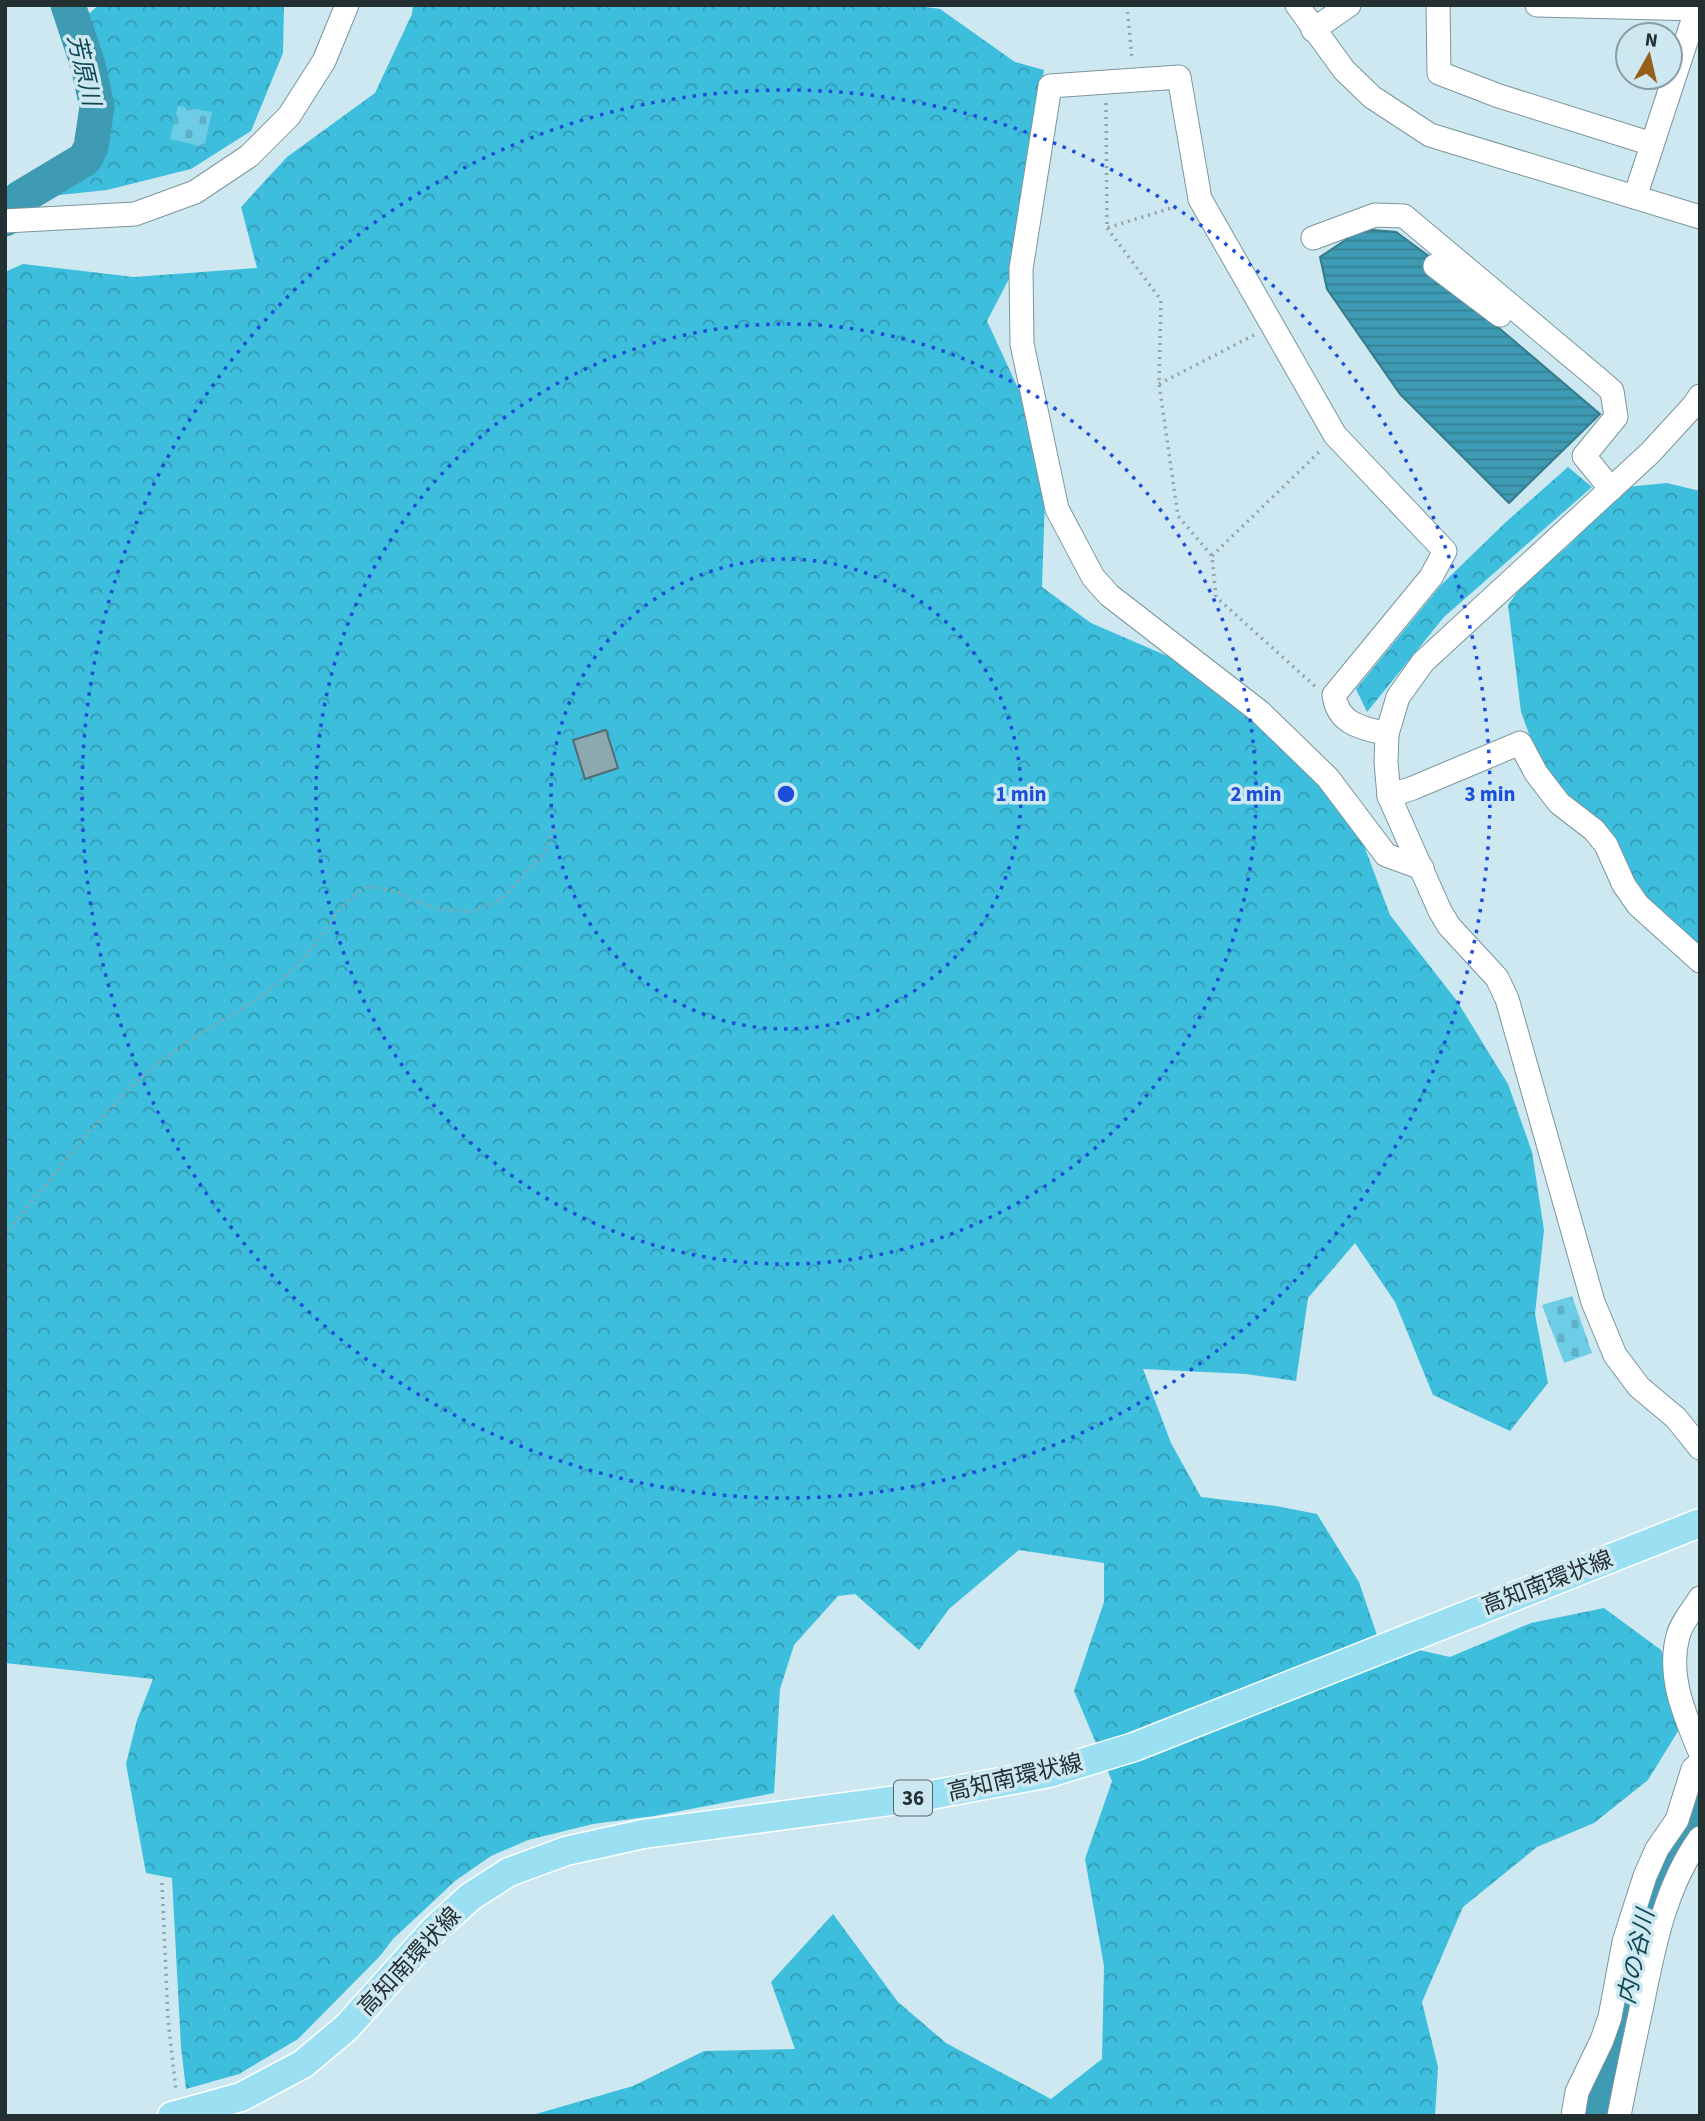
<svg xmlns="http://www.w3.org/2000/svg" width="1705" height="2121" font-family="'Source Sans 3','Noto Sans JP',sans-serif">
  <style>
    .forest { fill: url(#forest-crowns) }
    .cemetery { fill: url(#cemetery-stones) }
    .water { fill: url(#water-rules); stroke: #367b8c; stroke-width: 2 }
    .lines { fill: none; stroke-linecap: round; stroke-linejoin: round }
    .river { stroke: #3e9bb3; stroke-width: 35 }
    .building { fill: #8ea8b0; stroke: #546c73; stroke-width: 2 }
    .minor-casing { stroke: #7c959c; stroke-width: 25 }
    .major-casing { stroke: #fff; stroke-width: 31 }
    .path { stroke: #8fa4aa; stroke-width: 3.5; stroke-dasharray: 2 5; stroke-linecap: butt }
    .minor { stroke: #fff; stroke-width: 23 }
    .major { stroke: #9ae0f2; stroke-width: 28 }
    .ring { fill: none; stroke: #1d4ed8; stroke-width: 3.5; stroke-dasharray: 3.5 7 }
    .labels { text-anchor: middle; stroke-width: 7; stroke-linejoin: round; paint-order: stroke }
    .shield { fill: #cde8f0; stroke: #57666b; stroke-width: 2 }
    .shield-label { font-size: 21px; font-weight: bold; fill: #242f32 }
    .street-label { font-size: 23px; fill: #242f32; stroke: #cde8f0 }
    .water-label { font-size: 24px; font-style: italic; fill: #104753; stroke: #cde8f0 }
    .centre { fill: #1d4ed8; stroke: #cde8f0; stroke-width: 3.5 }
    .ring-label { font-size: 21px; text-anchor: middle; font-weight: bold; fill: #1d4ed8; stroke: #cde8f0; stroke-width: 7; stroke-linejoin: round; paint-order: stroke }
  </style>
  <defs>
    <pattern id="forest-crowns" width="20" height="18" patternUnits="userSpaceOnUse" patternTransform="scale(1.75)"><rect width="20" height="18" fill="#3dbedc"/><path d="M2 6a3 3 0 1 1 6 0M12 15a3 3 0 1 1 6 0" fill="none" stroke="#339bb3"/></pattern>
    <pattern id="cemetery-stones" width="16" height="16" patternUnits="userSpaceOnUse" patternTransform="scale(1.75)"><rect width="16" height="16" fill="#6dcde6"/><path d="M2 7V4a2 2 0 0 1 4 0v3zM10 15v-3a2 2 0 0 1 4 0v3z" fill="#5eb0c6"/></pattern>
    <pattern id="water-rules" width="6" height="5" patternUnits="userSpaceOnUse" patternTransform="scale(1.75)"><rect width="6" height="5" fill="#3e9bb3"/><path d="M0 2.5h6" fill="none" stroke="#347f92"/></pattern>
  </defs>
  <rect width="100%" height="100%" fill="#cde8f0"/>
  <g class="forest">
    <polygon points="99,5 284,5 283,53 251,131 191,169 107,190 50,196 100,160 109,104 101,60 85,17"/>
    <polygon points="413,5 912,5 940,9 1015,62 1044,70 1011,275 987,321 1023,399 1045,500 1042,587 1091,623 1186,664 1279,742 1356,824 1390,915 1457,1001 1508,1084 1532,1152 1544,1230 1535,1314 1548,1383 1510,1431 1433,1395 1395,1302 1355,1243 1308,1298 1296,1381 1246,1374 1143,1369 1171,1443 1201,1497 1276,1506 1317,1514 1359,1582 1379,1641 1450,1657 1531,1623 1604,1608 1661,1650 1677,1689 1683,1723 1648,1780 1594,1823 1537,1847 1463,1907 1422,2002 1438,2067 1435,2116 529,2116 633,2086 704,2051 795,2049 771,1982 833,1914 898,2002 946,2043 1051,2099 1102,2059 1104,1966 1085,1859 1112,1781 1074,1691 1104,1602 1104,1563 1019,1550 949,1609 919,1650 855,1594 838,1596 794,1645 780,1689 774,1793 654,1816 593,1824 528,1840 491,1856 455,1881 393,1939 380,1956 298,2039 239,2074 186,2089 181,2047 172,1878 146,1873 126,1764 137,1720 153,1679 5,1663 5,272 23,264 134,277 257,268 241,207 287,157 375,93 412,14"/>
    <polygon points="1568,467 1592,487 1444,617 1367,712 1356,689 1442,584 1507,521"/>
    <polygon points="1667,483 1700,491 1700,950 1659,919 1606,832 1542,769 1521,712 1508,605 1526,580 1566,548 1626,487"/>
  </g>
  <g class="cemetery">
    <polygon points="178,106 212,112 204,147 170,139"/>
    <polygon points="1572,1296 1592,1353 1564,1363 1542,1305"/>
  </g>
  <polygon class="water" points="1362,229 1396,232 1430,257 1426,266 1600,414 1509,503 1400,394 1327,289 1320,257"/>
  <g class="lines">
    <g class="river">
      <polyline points="5,219 20,198 85,159 91,147 97,107 88,65 68,5"/>
      <polyline points="1588,2116 1604,2080 1623,2020 1644,1910 1669,1852 1700,1806"/>
    </g>
  </g>
  <polygon class="building" points="606,730 618,768 585,779 573,740"/>
  <g class="lines">
    <defs>
      <g id="minor">
        <polyline points="1297,5 1344,70 1372,97 1430,135 1700,217"/>
        <polyline points="1438,5 1439,73 1499,96 1652,144"/>
        <polyline points="1537,5 1700,9"/>
        <polyline points="1313,30 1349,5"/>
        <polyline points="1635,197 1698,5"/>
        <polyline points="5,221 135,214 195,192 249,156 289,116 324,61 347,5"/>
        <polyline points="1313,238 1375,215 1404,216 1596,377 1612,391 1616,417 1584,456 1611,489"/>
        <polyline points="1435,266 1500,315"/>
        <polyline points="1700,396 1694,405 1650,453 1423,662 1398,697 1387,734 1386,762 1389,796 1440,911 1449,926 1497,978 1507,999 1593,1302 1615,1355 1639,1387 1676,1418 1700,1448"/>
        <path d="M1387 734C1363 728 1338 725 1334 695L1431 577 1445 551 1335 435 1200 199 1179 77 1050 86 1021 269 1022 344 1057 509 1093 577 1109 595 1260 712 1328 778 1386 855 1422 868"/>
        <polyline points="1389,796 1413,788 1520,743 1536,773 1559,803 1594,830 1606,845 1624,885 1638,905 1700,961"/>
        <path d="M1700 1598C1693 1610 1681 1623 1678 1636 1667 1676 1685 1716 1700 1752"/>
        <polyline points="1573,2116 1577,2092 1602,2040 1610,2017 1624,1942 1645,1876 1657,1849 1677,1820 1693,1769 1700,1763"/>
        <path d="M1619 2116C1626 2079 1634 2042 1642 2005 1654 1946 1665 1887 1700 1838"/>
      </g>
      <polyline id="major" points="172,2116 241,2097 303,2064 346,2028 434,1930 470,1897 509,1872 566,1851 643,1834 920,1797 1049,1773 1134,1747 1700,1523"/>
    </defs>
    <use href="#minor" class="minor-casing"/>
    <use href="#major" class="major-casing"/>
    <g class="path">
      <polyline points="1127,5 1132,59"/>
      <polyline points="1106,103 1107,228 1181,205"/>
      <polyline points="1107,228 1161,300 1159,384 1178,516 1212,556 1216,597 1317,688"/>
      <polyline points="1159,384 1254,335"/>
      <polyline points="1212,556 1321,450"/>
      <polyline points="5,1235 90,1130 140,1078 187,1042 262,996 286,976 318,942 337,913 352,897 367,886 401,893 411,900 440,909 471,912 502,899 544,853 555,827"/>
      <polyline points="162,1883 168,2019 176,2091"/>
    </g>
    <use href="#minor" class="minor"/>
    <use href="#major" class="major"/>
  </g>
  <g class="ring">
    <circle cx="786" cy="794" r="235"/>
    <circle cx="786" cy="794" r="470"/>
    <circle cx="786" cy="794" r="704"/>
  </g>
  <g class="labels">
    <rect class="shield" x="894" y="1780.5" width="38" height="35" rx="5"/>
    <g class="shield-label">
      <text x="913" y="1805">36</text>
    </g>
    <g class="street-label">
      <text transform="translate(1547 1582) rotate(-21)" y="8">高知南環状線</text>
      <text transform="translate(1015 1777) rotate(-13)" y="8">高知南環状線</text>
      <text transform="translate(409 1961) rotate(-47)" y="8">高知南環状線</text>
    </g>
    <g class="water-label">
      <text transform="translate(84 70) rotate(77)" y="8">芳原川</text>
      <text transform="translate(1636 1957) rotate(-78)" y="8">内の谷川</text>
    </g>
  </g>
  <circle cx="786" cy="794" r="10" class="centre"/>
  <g class="ring-label">
    <text x="1021" y="801">1 min</text>
    <text x="1256" y="801">2 min</text>
    <text x="1490" y="801">3 min</text>
  </g>
  <rect width="1705" height="2121" fill="none" stroke="#242f32" stroke-width="14"/>
  <g transform="translate(1649 56) rotate(8)"><circle r="33" fill="#cde8f0" stroke="#899ea4" stroke-width="2"/>
  <path d="M0-5L12 26L0 18L-12 26Z" fill="#965f19"/>
  <text y="-10" font-size="19" font-weight="bold" text-anchor="middle" fill="#242f32">N</text>
  </g>
</svg>
